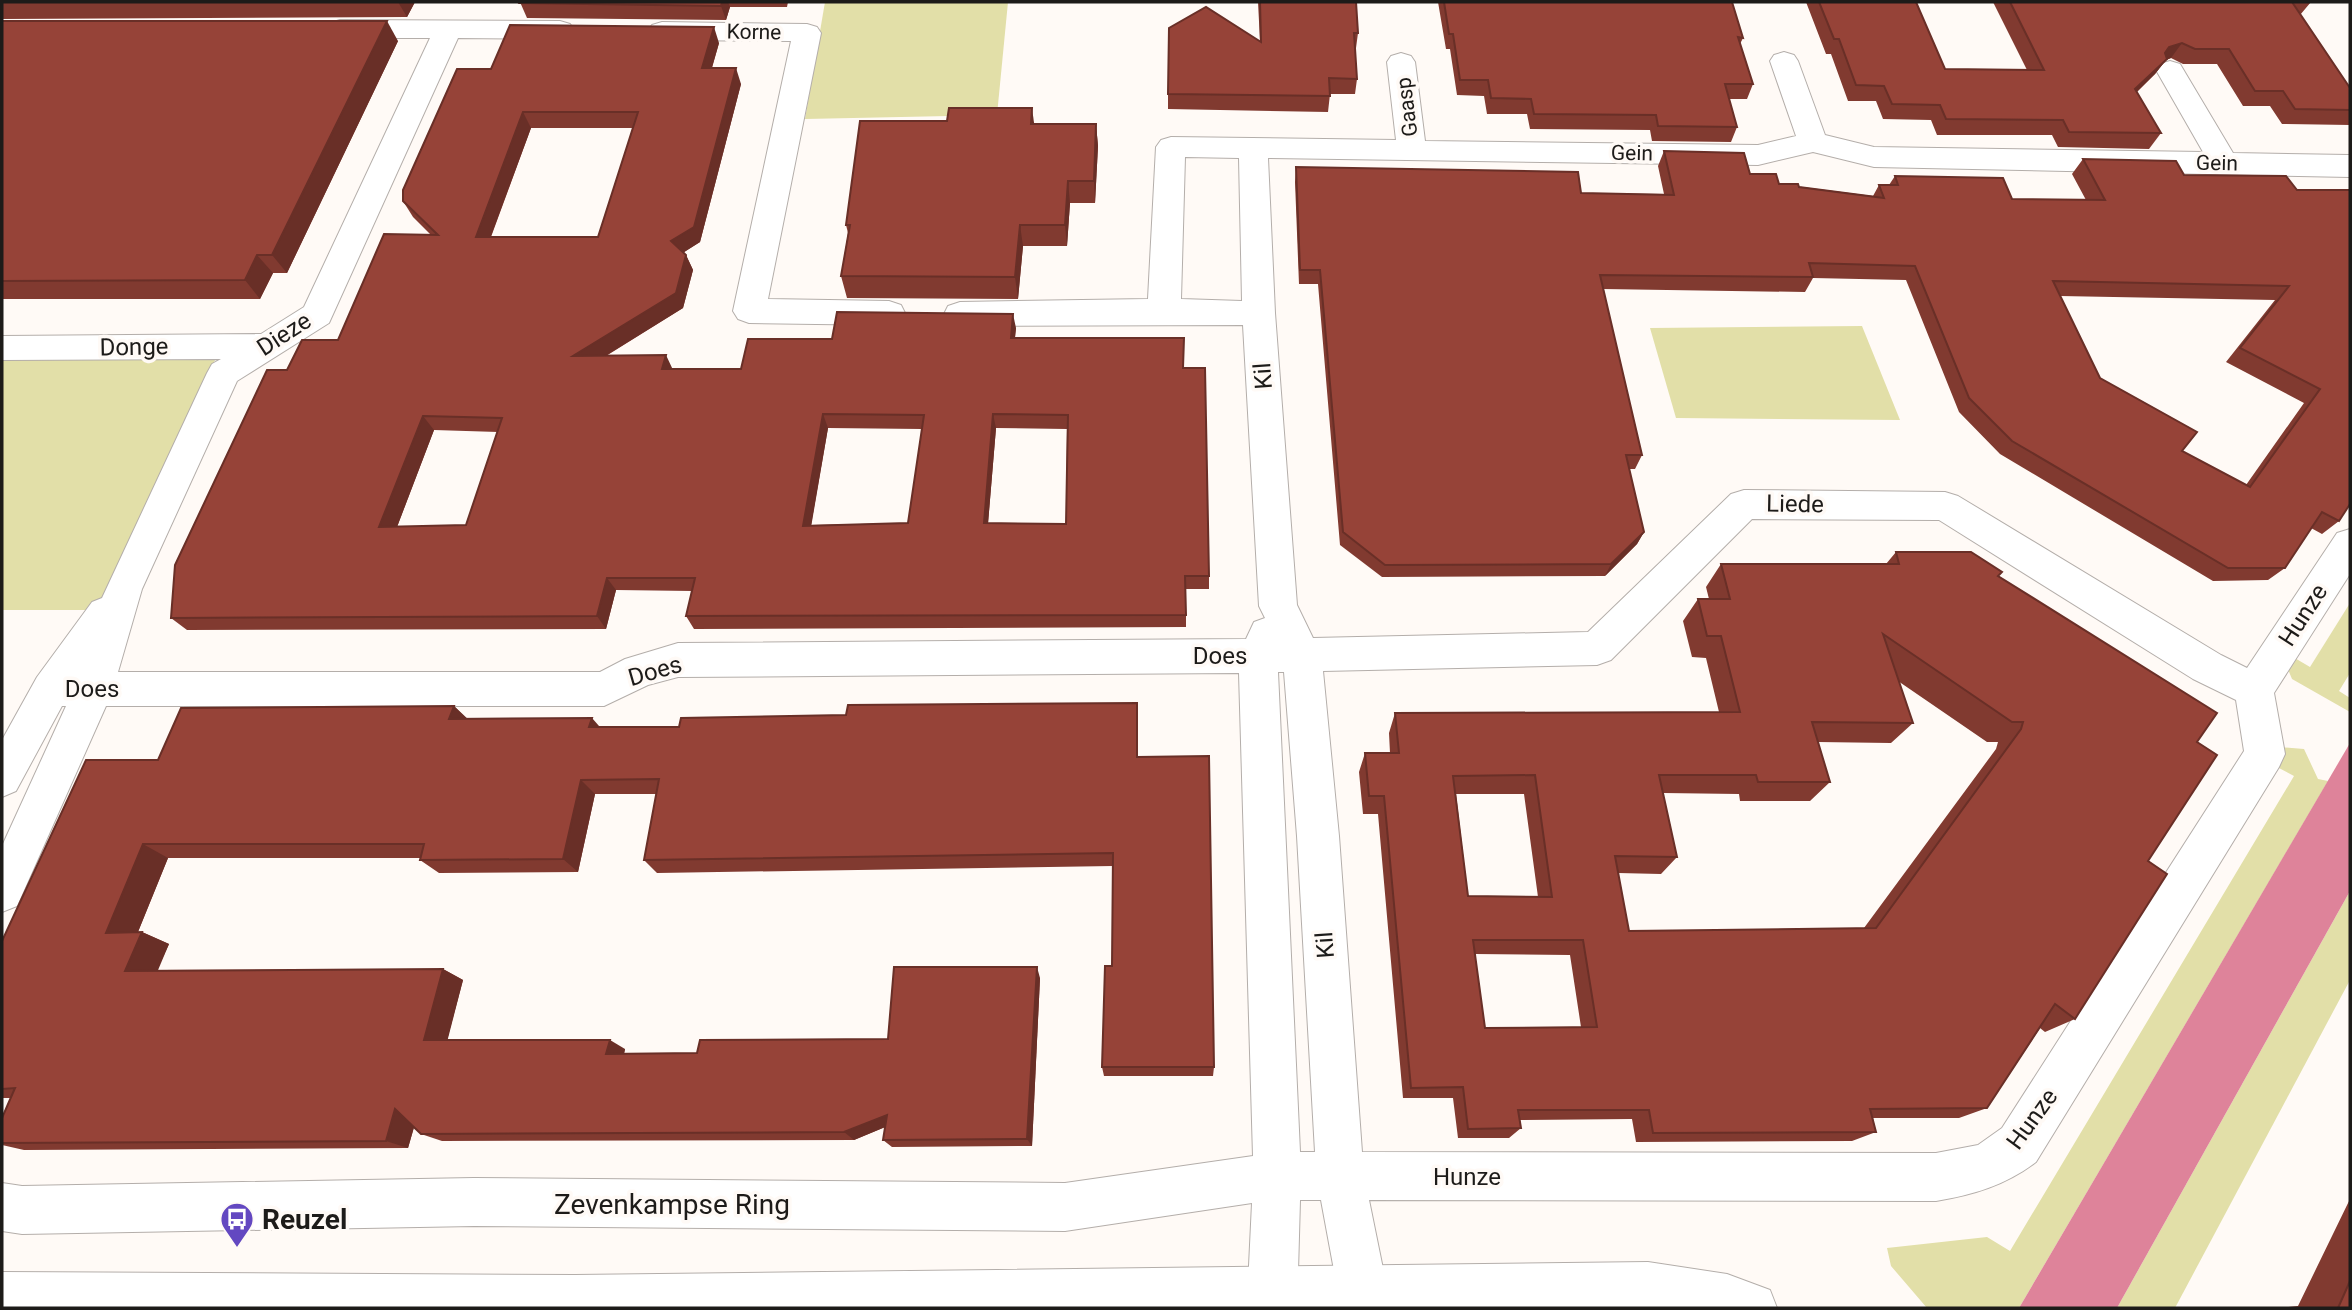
<svg xmlns="http://www.w3.org/2000/svg" width="2352" height="1310" font-family="Roboto,sans-serif">
  <style>
    .green { fill: #e2dfa8 }
    .water { fill: #de839a }
    .lines { fill: none; stroke-linecap: round; stroke-linejoin: round }
    .minor-casing { stroke: #b4aeaa; stroke-width: 2 }
    .secondary-casing { stroke: #b4aeaa; stroke-width: 2 }
    .minor { fill: #fff; fill-rule: evenodd }
    .secondary { fill: #fff; fill-rule: evenodd }
    .wall { fill: #813a30; fill-rule: evenodd }
    .shaded-wall { fill: #692f27 }
    .building { fill: #964338; stroke: #692f27; stroke-width: 2; fill-rule: evenodd }
    .labels { text-anchor: middle; stroke-width: 7; stroke-linejoin: round; paint-order: stroke }
    .far-street-label { font-size: 21px; fill: #1d1b19; stroke: #fffaf6 }
    .street-label { font-size: 24px; fill: #1d1b19; stroke: #fffaf6 }
    .near-street-label { font-size: 28px; fill: #1d1b19; stroke: #fffaf6 }
    .near-poi-label { font-size: 28px; font-weight: bold; fill: #1d1b19; stroke: #fffaf6; text-anchor: start }
  </style>
  <rect width="100%" height="100%" fill="#fffaf6"/>
  <g class="green">
    <polygon points="825,2 1008,2 997,115 805,119"/>
    <polygon points="1862,326 1900,420 1676,418 1650,328"/>
    <polygon points="217,356 96,610 2,610 2,357"/>
    <polygon points="2350,603 2350,673 2339,691 2350,698 2350,712 2292,679 2287,667 2293,657 2310,667"/>
    <polygon points="2279,747 2304,749 2318,779 2328,781 2019,1308 1927,1308 1891,1266 1887,1248 1987,1237 2010,1251 2294,776 2277,767"/>
    <polygon points="2350,891 2350,980 2175,1308 2117,1308"/>
  </g>
  <polygon class="water" points="2350,743 2350,891 2117,1308 2019,1308"/>
  <g class="lines">
    <defs>
      <g id="minor">
        <path d="M340 20 560 21 570 24 574 30 570 36 560 39 458 38 329 323 237 381 142 589 118 672H600L625 659 678 643 1246 639 1254 622 1265 618 1259 606 1243 325 960 326 948 322 944 314 948 306 960 302 1148 299 1156 147 1161 140 1171 137 1396 140 1387 62 1391 56 1401 53 1411 56 1415 62 1425 141 1758 145 1796 136 1770 61 1774 55 1784 52 1794 55 1798 61 1825 135 1874 147 2203 152 2156 70 2160 64 2170 61 2180 64 2233 153 2349 155 2350 177 1874 167 1813 152 1758 165 1268 158 1275 313 1297 605 1313 638 1588 632 1731 494 1744 490 1945 492 1958 496 2221 655 2247 668 2337 533 2350 529V574L2274 693 2285 754 2279 767 2036 1162C2006 1185 1973 1195 1936 1201L1369 1200 1391 1308H1341L1321 1200H1300L1297 1308H1247L1252 1203 1065 1231 474 1226 22 1234 2 1231V1183L22 1186 474 1178 1065 1183 1253 1156 1239 673 678 677 648 685 604 706H106L17 906 2 912V846L66 706H62L16 791 2 797V740L37 677 92 602 102 598 207 373 212 364 221 359 2 360V336L261 334 304 307 430 38H340L330 35 326 29 330 23ZM1185 157 1239 158 1242 301 1181 299ZM1752 519 1939 520 2193 679 2236 700 2244 751 2002 1128 1978 1145 1936 1153 1362 1152 1339 836 1323 671 1597 665 1611 660ZM1278 672H1284L1297 836 1315 1152H1300Z"/>
        <polygon points="662,22 807,24 817,27 821,33 768,299 889,301 901,305 905,313 901,321 889,325 749,323 738,319 733,311 791,41 662,40 652,37 648,31 652,25"/>
      </g>
      <polygon id="secondary" points="1648,1262 1727,1274 1770,1290 1777,1308 2,1308 2,1272 575,1275"/>
    </defs>
    <use href="#minor" class="minor-casing"/>
    <use href="#secondary" class="secondary-casing"/>
    <use href="#minor" class="minor"/>
    <use href="#secondary" class="secondary"/>
  </g>
  <g class="wall">
    <polygon points="2,2 415,2 407,17 2,19"/>
    <polygon points="520,2 788,2 787,7 730,7 726,20 527,18"/>
    <polygon points="1258,2 1356,2 1358,33 1356,48 1355,48 1357,79 1355,94 1330,94 1328,112 1168,109 1168,94 1260,41"/>
    <polygon points="1438,2 1732,2 1743,38 1740,44 1753,84 1747,99 1729,99 1737,127 1731,142 1652,141 1650,130 1530,129 1527,114 1487,114 1484,96 1457,95 1450,49 1446,49"/>
    <polygon points="1806,2 1916,2 1945,69 2027,70 1993,2 2311,2 2300,15 2350,88 2350,125 2282,124 2270,106 2243,106 2217,64 2183,64 2171,58 2166,60 2155,74 2137,92 2161,133 2149,149 2058,147 2052,135 1937,135 1931,120 1883,119 1876,101 1848,101 1831,54 1826,54"/>
    <polygon points="2,21 398,41 287,273 273,273 260,299 2,299"/>
    <path d="M719 43 712 68 741 84 700 242 684 252 686 255 693 270 683 308 606 356 673 369H741L832 339 1016 328 1015 338 1184 368 1209 576V589H1186V627L694 629 686 616 692 591 616 590 606 629 187 630 171 618 287 370 338 340 431 235 413 217 403 201 491 69ZM531 128H633L598 237H491ZM828 428 922 429 908 523 811 525ZM996 428 1067 429 1066 524 988 523ZM434 430 498 432 466 525 397 527Z"/>
    <polygon points="1034,124 1096,124 1098,146 1095,203 1070,203 1067,246 1023,246 1018,299 847,298 841,276 848,233 846,225"/>
    <path d="M1664 151 1750 174 1779 184 1873 196 1879 185H1889L1895 176 2012 199 2086 200 2072 174 2083 159 2184 175 2297 190 2339 521 2322 534 2311 528 2285 568 2268 580 2213 581 2000 454 1959 412 1906 280 1813 278 1805 292 1603 289 1642 455 1635 469H1629L1644 532 1637 544 1605 576 1382 577 1340 545 1318 284H1299L1295 182 1296 167 1581 193 1664 194 1658 166ZM2060 296 2275 300 2226 362 2304 403 2246 485 2182 451 2100 378Z"/>
    <path d="M1896 552 1998 576 2197 742 2148 861 2075 1019 2045 1032 2040 1028 1987 1108 1959 1118H1873L1876 1132 1852 1141 1636 1142 1632 1119 1520 1120 1521 1128 1509 1138H1458L1453 1098H1403L1378 814H1363L1359 772 1365 753H1390L1389 733 1395 713 1719 712 1706 658 1692 657 1683 621 1698 599H1709L1706 587 1721 564H1886ZM1898 681 1987 742H1998L1996 749 1864 928 1629 931 1618 873 1661 874 1677 857 1663 793 1739 794 1740 801H1810L1830 782 1818 742 1891 743 1913 723ZM1456 794H1524L1538 897 1468 896ZM1475 954 1570 955 1581 1027 1485 1028Z"/>
    <polygon points="1137,703 1138,757 1214,1067 1213,1076 1104,1076 1102,1067 1112,966 1113,866 657,873 644,860 656,794 595,794 578,872 439,873 420,860 420,858 168,858 138,932 142,932 169,944 157,970 443,969 463,980 447,1040 625,1049 624,1054 697,1053 888,1039 1040,978 1032,1146 892,1147 883,1140 885,1127 854,1140 442,1141 421,1134 414,1127 408,1148 24,1150 2,1145 2,1118 11,1098 2,1098 2,941 158,760 454,706 467,719 600,727 679,727 846,715"/>
    <polygon points="2350,1199 2350,1308 2279,1308 2298,1306"/>
  </g>
  <g class="shaded-wall">
    <polygon points="398,2 415,2 407,17"/>
    <polygon points="722,2 728,2 730,7 726,20 721,6"/>
    <polygon points="387,21 398,41 287,273 272,255"/>
    <polygon points="714,27 719,43 707,84 702,68"/>
    <polygon points="2182,43 2171,58 2166,60 2155,74 2124,104 2169,47"/>
    <polygon points="736,68 741,84 700,242 678,256 671,241"/>
    <polygon points="1032,108 1035,130 1031,124"/>
    <polygon points="523,112 531,128 485,252 476,237"/>
    <polygon points="1096,124 1098,146 1095,203 1094,181"/>
    <polygon points="1068,181 1070,203 1067,246 1065,225"/>
    <polygon points="1020,225 1023,246 1018,299 1015,277"/>
    <polygon points="257,255 273,273 260,299 245,280"/>
    <polygon points="686,255 693,270 683,308 581,371 573,356"/>
    <polygon points="1013,314 1016,328 1013,353 1011,338"/>
    <polygon points="666,355 673,370 662,369"/>
    <polygon points="823,414 828,428 809,539 803,526"/>
    <polygon points="993,414 996,428 987,536 984,523"/>
    <polygon points="423,416 434,430 392,540 379,527"/>
    <polygon points="1644,532 1637,544 1605,576 1611,564"/>
    <polygon points="607,578 616,590 606,629 597,616"/>
    <polygon points="1137,703 1138,720 1138,772 1137,757"/>
    <polygon points="454,706 471,722 449,719"/>
    <polygon points="592,718 606,734 589,727"/>
    <polygon points="581,780 595,794 578,872 563,859"/>
    <polygon points="143,844 168,858 133,944 106,933"/>
    <polygon points="142,932 169,944 153,982 125,971"/>
    <polygon points="1037,967 1040,978 1032,1146 1027,1139"/>
    <polygon points="443,969 463,980 445,1050 424,1040"/>
    <polygon points="610,1040 625,1049 622,1063 606,1054"/>
    <polygon points="395,1109 417,1117 408,1148 386,1141"/>
    <polygon points="887,1115 895,1123 854,1140 844,1132"/>
  </g>
  <g class="building">
    <polygon points="521,2 722,2 721,6 520,3"/>
    <polygon points="1260,2 1356,2 1358,33 1354,33 1357,79 1329,78 1330,96 1168,94 1169,28 1206,7 1261,42"/>
    <polygon points="1444,2 1732,2 1743,38 1738,37 1753,84 1725,84 1737,127 1658,126 1656,115 1534,114 1531,99 1491,98 1488,80 1460,80 1453,34 1449,34"/>
    <polygon points="1819,2 1916,2 1945,69 2044,70 2010,2 2292,2 2350,88 2350,110 2295,109 2283,91 2255,91 2229,49 2195,49 2182,43 2169,47 2165,53 2167,59 2135,89 2161,133 2069,132 2063,120 1946,119 1940,105 1892,104 1884,86 1856,85 1839,39 1834,39"/>
    <polygon points="2,21 387,21 272,255 257,255 245,280 2,281"/>
    <path d="M510 25 714 27 702 68H736L694 227 671 241 686 255 676 293 573 356 666 355 662 369H741L748 339H832L837 312 1013 314 1011 338H1184L1183 368H1205L1209 576H1185L1186 615 686 616 695 578H607L597 616 171 618 175 565 267 370H287L302 340H338L384 234 438 235 403 201V190L457 69H491ZM523 112H638L598 237H476ZM823 414 924 415 908 523 803 526ZM993 414 1068 415 1066 524 984 523ZM423 416 502 418 466 525 379 527Z"/>
    <polygon points="949,108 1032,108 1031,124 1096,124 1094,181 1068,181 1065,225 1020,225 1015,277 841,276 850,225 846,225 860,121 947,121"/>
    <path d="M1664 151 1744 153 1750 174H1776L1779 184H1798L1799 187 1884 198 1879 185H1898L1895 176 2003 178 2012 199 2105 200 2083 159 2176 161 2184 175 2286 176 2297 190H2350V504L2339 521 2322 512 2285 568H2228L2012 441 1969 398 1915 266 1809 263 1813 277 1600 275 1642 455H1626L1644 532 1611 564 1385 565 1343 532 1320 270H1300L1296 167 1578 172 1581 193 1674 195ZM2053 281 2289 286 2240 348 2320 389 2250 487 2182 451 2197 432 2100 378Z"/>
    <path d="M1896 552H1971L2002 572 1998 576 2217 713 2197 742 2217 755 2148 861 2167 874 2075 1019 2055 1004 1987 1108 1870 1109 1876 1132 1653 1133 1649 1110H1518L1521 1128 1468 1129 1463 1087 1411 1088 1384 796H1369L1365 753H1399L1395 713 1740 712 1721 636H1707L1698 599H1730L1721 564H1899ZM1883 634 2012 722H2023L2021 729 1876 928 1629 931 1615 856 1677 857 1659 775H1756L1758 782H1830L1812 722 1913 723ZM1535 775 1552 897 1468 896 1453 776ZM1473 940H1583L1597 1027 1485 1028Z"/>
    <polygon points="1137,703 1137,757 1209,756 1214,1067 1102,1067 1105,966 1112,966 1113,853 644,860 659,779 581,780 563,859 420,860 424,844 143,844 106,933 142,932 125,971 443,969 424,1040 610,1040 606,1054 697,1053 700,1040 888,1039 894,967 1037,967 1027,1139 883,1140 887,1115 844,1132 421,1134 395,1109 386,1141 2,1143 2,1118 15,1088 2,1089 2,941 86,760 158,760 181,708 454,706 449,719 592,718 589,727 679,727 681,718 846,715 848,705"/>
    <polygon points="2350,1281 2350,1308 2338,1308"/>
  </g>
  <defs>
    <symbol id="bus-pin" viewBox="-11 -11 22 30"><path d="M0 17L-7.5 6A9.5 9.5 0 1 1 7.5 6Z" fill="#6348c1" stroke="#fffaf6"/><path d="M-5-6H5V4H4V6H2V4H-2V6H-4V4H-5ZM-3.5-4V0h7V-4ZM-3.5 1.2v1.5H-2V1.2ZM2 1.2v1.5H3.5V1.2Z" fill="#fff"/></symbol>
  </defs>
  <g fill-rule="evenodd">
    <use href="#bus-pin" x="218" y="1200" width="38" height="52"/>
  </g>
  <g class="labels">
    <g class="far-street-label">
      <text transform="translate(754 32) rotate(1)" y="7">Korne</text>
      <text transform="translate(1407 107) rotate(-97)" y="7">Gaasp</text>
      <text transform="translate(1632 153) rotate(1)" y="7">Gein</text>
      <text transform="translate(2217 163) rotate(1)" y="7">Gein</text>
    </g>
    <g class="street-label">
      <text transform="translate(284 334) rotate(-33)" y="8">Dieze</text>
      <text transform="translate(134 347) rotate(-1)" y="8">Donge</text>
      <text transform="translate(1263 376) rotate(-94)" y="8">Kil</text>
      <text transform="translate(1795 504) rotate(1)" y="8">Liede</text>
      <text transform="translate(2303 615) rotate(-57)" y="8">Hunze</text>
      <text x="1220" y="664">Does</text>
      <text transform="translate(655 671) rotate(-16)" y="8">Does</text>
      <text x="92" y="697">Does</text>
      <text transform="translate(1325 945) rotate(-94)" y="8">Kil</text>
      <text transform="translate(2032 1119) rotate(-54)" y="8">Hunze</text>
      <text x="1467" y="1185">Hunze</text>
    </g>
    <g class="near-street-label">
      <text x="672" y="1214">Zevenkampse Ring</text>
    </g>
    <g class="near-poi-label">
      <text x="262" y="1229">Reuzel</text>
    </g>
  </g>
  <rect width="2352" height="1310" fill="none" stroke="#1d1b19" stroke-width="7"/>
</svg>
